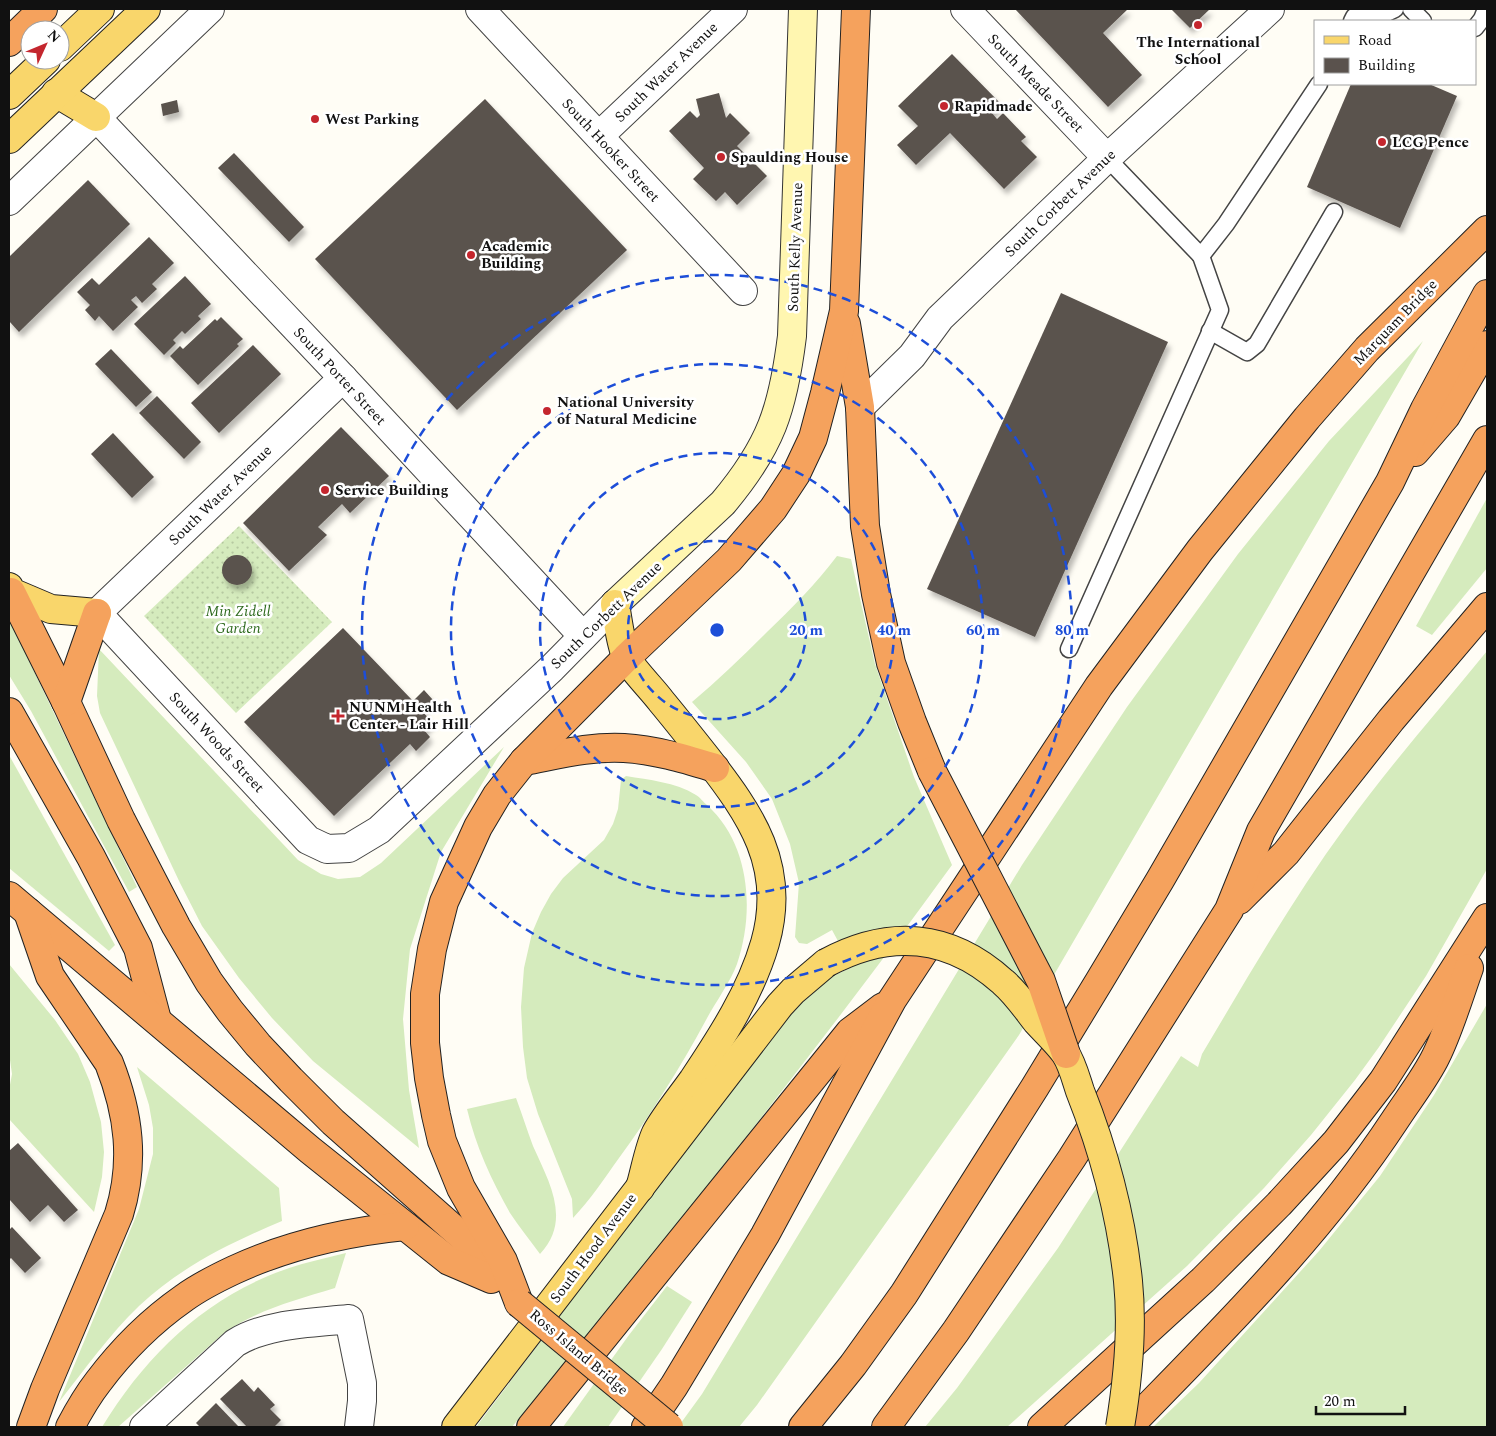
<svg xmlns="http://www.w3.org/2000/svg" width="1496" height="1436" font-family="Spectral,serif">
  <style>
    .grass { fill: #d5ebbd }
    .garden { fill: url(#garden-dots) }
    .building { fill: #5a524d; filter: url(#shadow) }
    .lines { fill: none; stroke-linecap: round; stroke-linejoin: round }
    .lane-casing { stroke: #444; stroke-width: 19 }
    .street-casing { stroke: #444; stroke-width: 30 }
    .secondary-casing { stroke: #333; stroke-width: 30 }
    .primary-casing { stroke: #222; stroke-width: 30 }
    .highway-casing { stroke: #222; stroke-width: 30 }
    .lane { stroke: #fff; stroke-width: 16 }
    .street { stroke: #fff; stroke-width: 28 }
    .secondary { stroke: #fff6b0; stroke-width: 28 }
    .primary { stroke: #f9d66b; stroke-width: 28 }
    .highway { stroke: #f5a25d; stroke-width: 28 }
    .primary-bridge-casing { stroke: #222; stroke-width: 30; stroke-linecap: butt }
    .highway-bridge-casing { stroke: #222; stroke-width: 30; stroke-linecap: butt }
    .primary-bridge { stroke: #f9d66b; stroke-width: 28 }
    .highway-bridge { stroke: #f5a25d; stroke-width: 28 }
    .ring { fill: none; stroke: #1d4ed8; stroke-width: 2.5; stroke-dasharray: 9 6 }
    .poi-dot { fill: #c4262e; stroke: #fff; stroke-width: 2 }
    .labels { text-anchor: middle; stroke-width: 5; stroke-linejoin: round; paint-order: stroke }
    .poi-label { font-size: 15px; font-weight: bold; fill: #111; stroke: #fff; text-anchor: start }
    .street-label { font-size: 15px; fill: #111; stroke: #fff }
    .park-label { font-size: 15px; font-style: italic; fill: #2f6b1f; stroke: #fff }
    .centre { fill: #1d4ed8; stroke: #fff; stroke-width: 2.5 }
    .ring-label { font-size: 15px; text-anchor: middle; font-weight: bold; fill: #1d4ed8; stroke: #fff; stroke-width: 5; stroke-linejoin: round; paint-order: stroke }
  </style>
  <defs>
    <pattern id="garden-dots" width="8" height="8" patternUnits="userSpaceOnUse" patternTransform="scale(1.25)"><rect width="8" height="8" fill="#d5ebbd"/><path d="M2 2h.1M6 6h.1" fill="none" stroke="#b6c8a1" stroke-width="1.8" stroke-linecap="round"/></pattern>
    <filter id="shadow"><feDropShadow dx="3" dy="5.5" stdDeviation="2.5" flood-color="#0004"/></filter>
  </defs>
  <rect width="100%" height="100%" fill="#fffdf5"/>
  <g class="grass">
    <polygon points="1423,341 1019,1035 757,1405 739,1427 678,1427 702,1394 1022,865 1127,707 1238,554 1329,441"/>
    <polygon points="1487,498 1487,568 1432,635 1416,626"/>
    <path d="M837 556 851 559 875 664 914 777 952 865C812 1058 663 1243 512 1427H476L735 1084C764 1047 792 1004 832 977 838 973 846 970 852 967L832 930 807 944 799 943 795 937 799 883 790 844 772 799 746 762 692 702C718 680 743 656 767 632 792 608 816 584 837 556Z"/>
    <polygon points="9,619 137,887 129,892 31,711 9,675"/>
    <polygon points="99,649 298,860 321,874 338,879 360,877 381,863 504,747 441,852 410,949 403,1019 409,1090 419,1148 313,1061 272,1018 239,978 202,926 180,883 100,713 97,696"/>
    <path d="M1487 651V869L1426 976 1379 1047 1355 1080 1311 1135 1264 1188 1187 1266 1007 1427H925L957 1388 1058 1248 1181 1056 1198 1067 1202 1054C1248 977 1293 898 1346 826 1390 765 1440 709 1487 651Z"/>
    <polygon points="9,755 115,945 109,951 9,868"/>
    <path d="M626 776C649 780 675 782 696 795 700 797 703 802 707 805 750 844 755 911 737 964 731 981 715 1003 706 1020 680 1068 651 1114 619 1158 604 1179 590 1200 573 1218L572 1199 538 1114 527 1078 523 1047 521 1007 524 968 532 933 541 912 551 894 563 878 604 840 613 824 618 809 621 780Z"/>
    <polygon points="9,964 55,1020 78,1054 90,1082 101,1122 104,1152 102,1177 94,1212 9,1119 9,1090 12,1074 9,1053"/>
    <polygon points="1487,1004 1487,1427 1153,1427 1199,1383 1319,1251 1380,1176 1434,1095"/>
    <path d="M137 1067 279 1188 282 1221C230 1243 182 1266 139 1306 109 1335 85 1369 59 1402L139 1209 153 1154V1128L149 1105Z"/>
    <path d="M516 1098C522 1114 527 1130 533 1146 549 1182 572 1220 540 1254 530 1240 519 1227 510 1213 491 1179 476 1147 467 1109Z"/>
    <path d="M346 1253 335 1288C296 1300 260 1309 225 1332L118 1427H102C149 1350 213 1290 302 1264 316 1260 331 1257 346 1253Z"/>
    <polygon points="667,1286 692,1302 662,1349 608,1427 563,1427 629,1335"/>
  </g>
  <polygon class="garden" points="239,526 332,622 236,713 144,616"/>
  <g class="building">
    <polygon points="1015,9 1128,9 1103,33 1142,75 1108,107"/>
    <polygon points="1171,9 1210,9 1190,28"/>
    <polygon points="952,54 1001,104 992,113 997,119 1003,113 1026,137 1021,141 1037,157 1004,189 950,133 916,165 897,145 918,126 898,106"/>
    <polygon points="1351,84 1429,84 1457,96 1400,228 1307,187"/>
    <polygon points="719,93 726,118 730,113 750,133 737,146 767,176 737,205 725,192 716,201 693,179 704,168 669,131 690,111 697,118 700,115 696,99"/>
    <polygon points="485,99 627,250 457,410 315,259"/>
    <polygon points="177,100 179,112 163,116 161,104"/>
    <polygon points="234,153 304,227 289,242 218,168"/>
    <polygon points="88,180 130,224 19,332 9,321 9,257"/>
    <polygon points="149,237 174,263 152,284 157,289 142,303 136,296 131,300 138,307 113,331 99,316 95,321 85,310 90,305 77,292 92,278 99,285"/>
    <polygon points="185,276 211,304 198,316 201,319 185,334 182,331 173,340 176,343 164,355 134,324"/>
    <polygon points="1061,293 1168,342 1035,637 927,589"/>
    <polygon points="221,317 243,339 237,344 239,346 198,385 170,356 180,346 183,349 215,319 217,321"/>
    <polygon points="253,345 281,374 219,433 191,403"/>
    <polygon points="111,349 152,392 136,407 95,364"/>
    <polygon points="157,396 201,442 184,459 139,413"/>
    <polygon points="341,427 389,476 350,513 342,504 318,527 327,535 289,571 243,523"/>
    <polygon points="113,433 154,477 132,498 91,454"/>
    <circle cx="237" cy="570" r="15"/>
    <polygon points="343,628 413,701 424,690 433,700 422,711 432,722 424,730 430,737 416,751 410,744 334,816 244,722"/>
    <polygon points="18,1143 78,1210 64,1222 48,1205 30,1222 9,1199 9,1151"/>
    <polygon points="12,1227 41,1258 25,1273 11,1258 9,1260 9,1230"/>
    <polygon points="242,1379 254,1392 258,1387 275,1405 270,1409 281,1420 274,1427 247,1427 220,1399"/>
    <polygon points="216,1403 239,1427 200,1427 196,1423"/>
  </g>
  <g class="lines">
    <defs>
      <g id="lane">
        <polyline points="1411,9 1423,21"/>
        <polyline points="1352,21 1354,17 1376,18 1395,9"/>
        <polyline points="1475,28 1482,19 1486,9"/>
        <polyline points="1107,158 1201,256 1226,224 1319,84"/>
        <polyline points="1210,331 1247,352 1257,344 1334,212"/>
        <polyline points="1069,649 1220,310 1201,256"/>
      </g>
      <g id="street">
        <polyline points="480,9 743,291"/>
        <polyline points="965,9 1107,158"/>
        <polyline points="96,117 343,378 583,636"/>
        <polyline points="599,136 733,9"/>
        <polyline points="9,201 210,9"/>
        <polyline points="343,378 97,613 308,840 327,849 349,848 379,830 552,668 615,604"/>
        <polyline points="860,407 912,356 940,318 1107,158 1270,9"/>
        <path d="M144 1427 235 1343C267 1323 313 1323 349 1319L362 1383V1401L359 1427"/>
      </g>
      <path id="secondary" d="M615 604 723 503C771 446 783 409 792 336L803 9"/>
      <g id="primary">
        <polyline points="60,47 100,9"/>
        <polyline points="56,93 96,117"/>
        <polyline points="9,95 46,60"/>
        <polyline points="9,139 146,9"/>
        <polyline points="9,587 11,592 51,609 97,613"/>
        <path d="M615 604C618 621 620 641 626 656 629 666 654 691 661 701 676 719 691 738 706 757 751 815 787 866 765 943 751 992 721 1038 693 1080 681 1097 666 1115 656 1133 649 1148 645 1171 640 1188"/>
        <polyline points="456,1427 780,1005 793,991 826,963"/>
      </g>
      <g id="highway">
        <polyline points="9,42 43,9"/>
        <polyline points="846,324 860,407 865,526 876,594 891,663 912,722 932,771"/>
        <polyline points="1415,452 1446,416 1487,345"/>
        <polyline points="11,592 66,702 121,820 176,926 209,982 230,1011 258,1045 291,1080 333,1122 465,1239 489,1277"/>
        <polyline points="66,702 97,613"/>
        <polyline points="9,712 91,857 138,948 157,1020"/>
        <path d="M524 761C557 755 591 746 624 748 656 750 685 759 715 768"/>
        <polyline points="9,896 310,1150 449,1261 491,1279"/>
        <polyline points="1239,900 1286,853 1391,720 1487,607"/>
        <path d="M28 912 50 976 109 1063C129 1114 135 1162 119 1214L45 1389 31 1427"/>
        <polyline points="519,1303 503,1261 461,1188 442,1141 436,1115 429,1078 425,1043 425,994 432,949 444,902 478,827 497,795 524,761 626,658 729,560 773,509 796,474 813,438 825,393 844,311 856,9"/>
        <path d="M70 1427C78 1412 87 1396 98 1382 122 1350 151 1321 184 1298 199 1287 217 1278 234 1270 288 1245 345 1232 405 1226"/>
        <polyline points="531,1427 850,1032 883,1007"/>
        <polyline points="646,1427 674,1386 765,1235 892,1000 1099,686 1200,550 1307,418 1367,349 1487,230"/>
        <polyline points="803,1427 853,1365 904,1294 1035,1087 1100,980 1160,880 1390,482 1425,409 1487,294"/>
        <polyline points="886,1427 956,1331 1072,1158 1229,910 1261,831 1487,440"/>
        <polyline points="1042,1427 1203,1280 1279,1204 1336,1142 1383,1081 1487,918"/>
        <path d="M1128 1427C1223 1330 1320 1234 1395 1120 1408 1100 1426 1077 1436 1056 1449 1030 1459 996 1469 968"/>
      </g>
    </defs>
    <use href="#lane" class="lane-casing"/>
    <use href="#street" class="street-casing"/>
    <use href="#secondary" class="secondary-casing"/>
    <use href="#primary" class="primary-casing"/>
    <use href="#highway" class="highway-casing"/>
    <use href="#lane" class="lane"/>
    <use href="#street" class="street"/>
    <use href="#secondary" class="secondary"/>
    <use href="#primary" class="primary"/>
    <use href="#highway" class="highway"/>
    <defs>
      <path id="primary-bridge" d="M826 963C889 929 949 933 1003 982 1016 993 1026 1008 1037 1022 1046 1032 1057 1042 1065 1053 1072 1063 1076 1079 1080 1091 1105 1154 1121 1214 1128 1281 1133 1330 1128 1379 1120 1427"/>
      <g id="highway-bridge">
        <polyline points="932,771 1041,981 1066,1054"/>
        <polyline points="519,1303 669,1427"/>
      </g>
    </defs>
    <use href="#primary-bridge" class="primary-bridge-casing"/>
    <use href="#highway-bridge" class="highway-bridge-casing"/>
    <use href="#primary-bridge" class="primary-bridge"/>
    <use href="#highway-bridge" class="highway-bridge"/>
  </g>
  <g class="ring">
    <circle cx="717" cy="630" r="89"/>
    <circle cx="717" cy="630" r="177"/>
    <circle cx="717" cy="630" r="266"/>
    <circle cx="717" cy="630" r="355"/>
  </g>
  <g class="poi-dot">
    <circle cx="1198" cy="25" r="5"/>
    <circle cx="944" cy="106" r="5"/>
    <circle cx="315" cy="119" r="5"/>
    <circle cx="1382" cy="142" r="5"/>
    <circle cx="721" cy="157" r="5"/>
    <circle cx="471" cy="255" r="5"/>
    <circle cx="547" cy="411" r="5"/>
    <circle cx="325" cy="490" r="5"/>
    <path d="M335.5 708.5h5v5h5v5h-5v5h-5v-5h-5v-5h5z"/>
  </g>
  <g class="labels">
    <g class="poi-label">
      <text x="1198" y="47" text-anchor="middle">The International<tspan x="1198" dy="17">School</tspan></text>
      <text x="954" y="111">Rapidmade</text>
      <text x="325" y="124">West Parking</text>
      <text x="1392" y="147">LCG Pence</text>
      <text x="731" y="162">Spaulding House</text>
      <text x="481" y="251">Academic<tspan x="481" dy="17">Building</tspan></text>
      <text x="557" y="407">National University<tspan x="557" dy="17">of Natural Medicine</tspan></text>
      <text x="335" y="495">Service Building</text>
      <text x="349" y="712">NUNM Health<tspan x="349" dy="17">Center - Lair Hill</tspan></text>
    </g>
    <g class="street-label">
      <text transform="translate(666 72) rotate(-44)" y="5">South Water Avenue</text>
      <text transform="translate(1036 83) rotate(46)" y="5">South Meade Street</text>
      <text transform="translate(611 150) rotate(47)" y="5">South Hooker Street</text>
      <text transform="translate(1060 203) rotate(-44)" y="5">South Corbett Avenue</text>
      <text transform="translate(795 247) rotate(-88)" y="5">South Kelly Avenue</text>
      <text transform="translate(1395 322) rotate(-46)" y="5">Marquam Bridge</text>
      <text transform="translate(340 376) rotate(47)" y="5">South Porter Street</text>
      <text transform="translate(220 495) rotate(-44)" y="5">South Water Avenue</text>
      <text transform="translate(606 615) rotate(-44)" y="5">South Corbett Avenue</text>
      <text transform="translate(217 742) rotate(47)" y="5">South Woods Street</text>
      <text transform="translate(593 1248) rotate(-53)" y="5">South Hood Avenue</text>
      <text transform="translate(579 1352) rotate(40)" y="5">Ross Island Bridge</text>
    </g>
    <g class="park-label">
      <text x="238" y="616">Min Zidell<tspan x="238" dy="17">Garden</tspan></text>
    </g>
  </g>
  <circle cx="717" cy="630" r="8" class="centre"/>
  <g class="ring-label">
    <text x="806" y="635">20 m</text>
    <text x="894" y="635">40 m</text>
    <text x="983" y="635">60 m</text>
    <text x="1072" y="635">80 m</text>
  </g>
  <rect width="1496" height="1436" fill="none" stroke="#111111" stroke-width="20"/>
  <rect x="1314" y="20" width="162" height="65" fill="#ffffff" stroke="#a0a0a0"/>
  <rect x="1324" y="36" width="25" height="8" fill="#f9d66b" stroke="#a0a0a0"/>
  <text x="1358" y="45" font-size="15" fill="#111111">Road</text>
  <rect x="1324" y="58" width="25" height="15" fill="#5a524d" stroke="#a0a0a0"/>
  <text x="1358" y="70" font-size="15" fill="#111111">Building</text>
  <g transform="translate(45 45) rotate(46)"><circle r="24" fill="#ffffff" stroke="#a0a0a0"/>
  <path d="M0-4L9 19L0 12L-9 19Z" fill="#c4262e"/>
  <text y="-8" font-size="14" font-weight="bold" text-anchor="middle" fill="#111111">N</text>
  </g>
  <path d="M1316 1406v8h89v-8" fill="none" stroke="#111111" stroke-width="2.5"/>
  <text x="1324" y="1406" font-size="15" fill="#111111" stroke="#ffffff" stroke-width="4" paint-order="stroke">20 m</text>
</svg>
